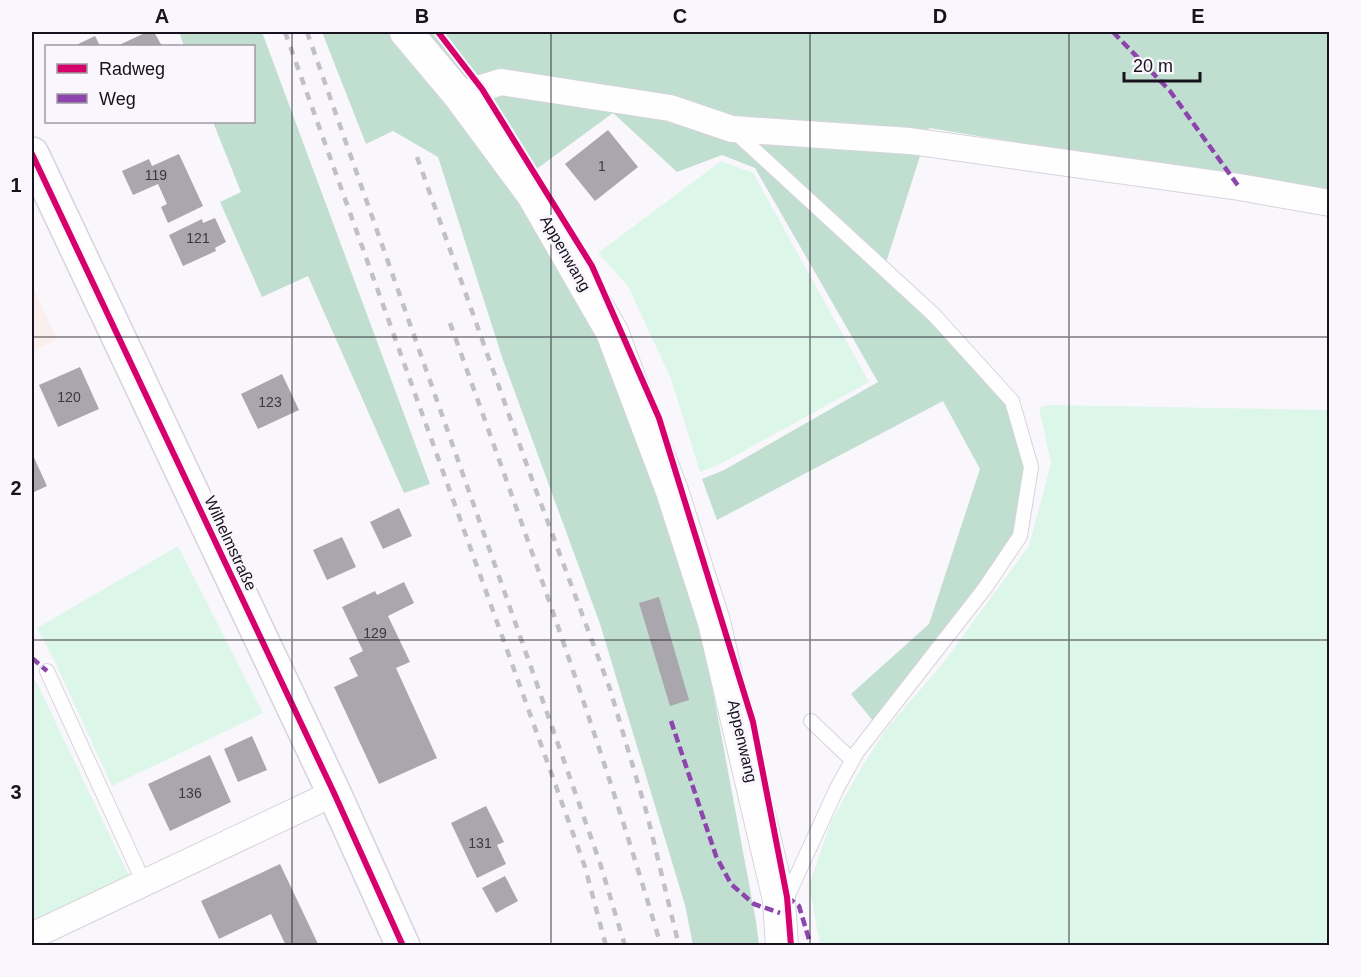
<svg xmlns="http://www.w3.org/2000/svg" width="1361" height="977" font-family="Helvetica,sans-serif">
  <style>
    .industrial { fill: #fbefed }
    .green { fill: #ddf6ea }
    .forest { fill: #c0dfd1 }
    .building { fill: #aaa6ae }
    .lines { fill: none; stroke-linecap: round; stroke-linejoin: round }
    .service-casing { stroke: #d7d3dc; stroke-width: 16 }
    .minor-casing { stroke: #d7d3dc; stroke-width: 28 }
    .tertiary-casing { stroke: #d7d3dc; stroke-width: 34 }
    .secondary-casing { stroke: #d7d3dc; stroke-width: 36 }
    .service { stroke: #fefeff; stroke-width: 14 }
    .minor { stroke: #fefeff; stroke-width: 26 }
    .tertiary { stroke: #fefeff; stroke-width: 32 }
    .secondary { stroke: #fefeff; stroke-width: 33 }
    .rail { stroke: #c1c0c2; stroke-width: 4.5; stroke-dasharray: 8 8; stroke-linecap: butt }
    .quiet { stroke: #8e44ad; stroke-width: 4.5; stroke-dasharray: 9 4.5; stroke-linecap: butt }
    .cycleway-casing { stroke: #f9f6fd; stroke-width: 10 }
    .cycleway { stroke: #d6006c; stroke-width: 6 }
    .grid { fill: none; stroke: #17121d; stroke-width: 1.5; stroke-opacity: 0.55 }
    .labels { text-anchor: middle; stroke-width: 6; stroke-linejoin: round; paint-order: stroke }
    .number-label { font-size: 14px; fill: #3c3741 }
    .street-label { font-size: 16px; fill: #17121d; stroke: #f9f6fd }
    .neatline { fill: none; stroke: #17121d; stroke-width: 2 }
    .grid-label { font-size: 20px; text-anchor: middle; font-weight: bold; fill: #17121d }
  </style>
  <rect width="100%" height="100%" fill="#f9f7fc"/>
  <polygon class="industrial" points="32,285 57,339 32,352"/>
  <g class="green">
    <polygon points="721,161 753,173 869,382 720,464 700,472 671,379 628,286 598,253"/>
    <polygon points="1048,405 1329,410 1329,945 820,945 809,885 831,822 861,768 887,728 940,667 1029,546 1051,463 1039,408"/>
    <polygon points="178,546 263,713 112,786 55,662 37,628"/>
    <polygon points="32,677 37,683 130,878 32,924"/>
  </g>
  <g class="forest">
    <polygon points="179,32 262,32 430,484 404,493 308,276 262,297 220,202 241,192 213,122 254,122 254,46 184,46"/>
    <polygon points="322,32 394,32 521,197 604,342 665,507 702,632 756,921 759,945 693,945 685,905 600,624 503,360 438,157 393,131 366,144"/>
    <polygon points="416,32 1329,32 1329,193 929,128 884,269 1012,401 1031,467 1020,536 877,726 851,694 929,624 980,469 943,401 717,520 702,479 724,470 878,382 755,168 722,155 677,172 613,113 531,173"/>
  </g>
  <g class="building">
    <polygon points="147,32 154,32 162,46 117,46"/>
    <polygon points="95,36 100,46 74,46"/>
    <polygon points="608,130 638,167 595,201 565,164"/>
    <polygon points="179,154 203,206 168,223 161,207 167,204 158,184 133,195 122,171 149,159 152,166"/>
    <polygon points="215,218 226,242 215,248 216,251 183,266 169,235 202,219 203,223"/>
    <polygon points="80,367 99,409 58,427 39,385"/>
    <polygon points="282,374 299,410 258,429 241,394"/>
    <polygon points="32,453 47,486 32,493"/>
    <polygon points="399,508 412,536 383,549 370,522"/>
    <polygon points="342,537 356,567 327,580 313,550"/>
    <polygon points="404,582 414,603 388,616 410,662 396,668 437,758 379,784 334,687 358,676 349,658 363,651 342,607 375,591 377,595"/>
    <polygon points="659,597 689,700 670,706 639,603"/>
    <polygon points="252,736 267,770 238,782 224,749"/>
    <polygon points="210,755 231,802 170,831 148,784"/>
    <polygon points="486,806 504,842 497,845 506,864 477,878 451,823"/>
    <polygon points="280,864 319,946 286,946 271,914 219,939 201,901"/>
    <polygon points="505,876 518,901 496,913 482,888"/>
  </g>
  <g class="lines">
    <defs>
      <g id="service">
        <polyline points="734,131 934,315 1012,401 1031,467 1020,536 985,588 857,752 837,788 787,897 781,899"/>
        <polyline points="47,671 144,883"/>
        <polyline points="811,721 852,760"/>
      </g>
      <g id="minor">
        <polyline points="459,95 501,82 670,108 732,129 910,141 1239,187 1330,203"/>
        <polyline points="32,936 334,793"/>
      </g>
      <polyline id="tertiary" points="406,32 459,95 533,195 612,332 672,491 714,622 779,900 782,946"/>
      <polyline id="secondary" points="32,154 334,793 403,946"/>
    </defs>
    <use href="#service" class="service-casing"/>
    <use href="#minor" class="minor-casing"/>
    <use href="#tertiary" class="tertiary-casing"/>
    <use href="#secondary" class="secondary-casing"/>
    <use href="#service" class="service"/>
    <use href="#minor" class="minor"/>
    <use href="#tertiary" class="tertiary"/>
    <use href="#secondary" class="secondary"/>
    <g class="rail">
      <polyline points="285,32 585,867 606,946"/>
      <polyline points="307,32 600,863 625,946"/>
      <polyline points="417,157 534,485 610,689 647,814 679,946"/>
      <path d="M450 323C524 529 599 735 661 946"/>
    </g>
    <g class="quiet">
      <polyline points="1113,32 1170,91 1239,187"/>
      <polyline points="32,658 47,671"/>
      <polyline points="671,721 716,856 731,884 754,904 780,913"/>
      <polyline points="787,897 799,906 811,946"/>
    </g>
    <defs>
      <g id="cycleway">
        <polyline points="438,32 482,89 592,266 659,418 753,722 787,897 791,946"/>
        <polyline points="32,154 334,793 403,946"/>
      </g>
    </defs>
    <use href="#cycleway" class="cycleway-casing"/>
    <use href="#cycleway" class="cycleway"/>
  </g>
  <path class="grid" d="M292 32V946M551 32V946M810 32V946M1069 32V946M32 337H1330M32 640H1330"/>
  <g class="labels">
    <g class="number-label">
      <text x="602" y="171">1</text>
      <text x="156" y="180">119</text>
      <text x="198" y="243">121</text>
      <text x="69" y="402">120</text>
      <text x="270" y="407">123</text>
      <text x="375" y="638">129</text>
      <text x="190" y="798">136</text>
      <text x="480" y="848">131</text>
    </g>
    <g class="street-label">
      <text transform="translate(566 253) rotate(60)" y="6">Appenwang</text>
      <text transform="translate(231 543) rotate(65)" y="6">Wilhelmstraße</text>
      <text transform="translate(743 741) rotate(77)" y="6">Appenwang</text>
    </g>
  </g>
  <rect width="1361" height="977" fill="none" stroke="#f9f6fd" stroke-width="66"/>
  <rect x="45" y="45" width="210" height="78" fill="#f9f6fd" stroke="#9f9ba3" stroke-width="1.5"/>
  <rect x="57" y="64" width="30" height="9" fill="#d6006c" stroke="#9f9ba3" stroke-width="1.5"/>
  <text x="99" y="75" font-size="18" fill="#17121d">Radweg</text>
  <rect x="57" y="94" width="30" height="9" fill="#8e44ad" stroke="#9f9ba3" stroke-width="1.5"/>
  <text x="99" y="105" font-size="18" fill="#17121d">Weg</text>
  <path d="M1124 72v9h76v-9" fill="none" stroke="#17121d" stroke-width="3"/>
  <text x="1133" y="72" font-size="18" fill="#17121d" stroke="#f9f6fd" stroke-width="4.5" paint-order="stroke">20 m</text>
  <rect x="33" y="33" width="1295" height="911" class="neatline"/>
  <g class="grid-label">
    <text x="162" y="23">A</text>
    <text x="422" y="23">B</text>
    <text x="680" y="23">C</text>
    <text x="940" y="23">D</text>
    <text x="1198" y="23">E</text>
    <text x="16" y="192">1</text>
    <text x="16" y="495">2</text>
    <text x="16" y="799">3</text>
  </g>
</svg>
